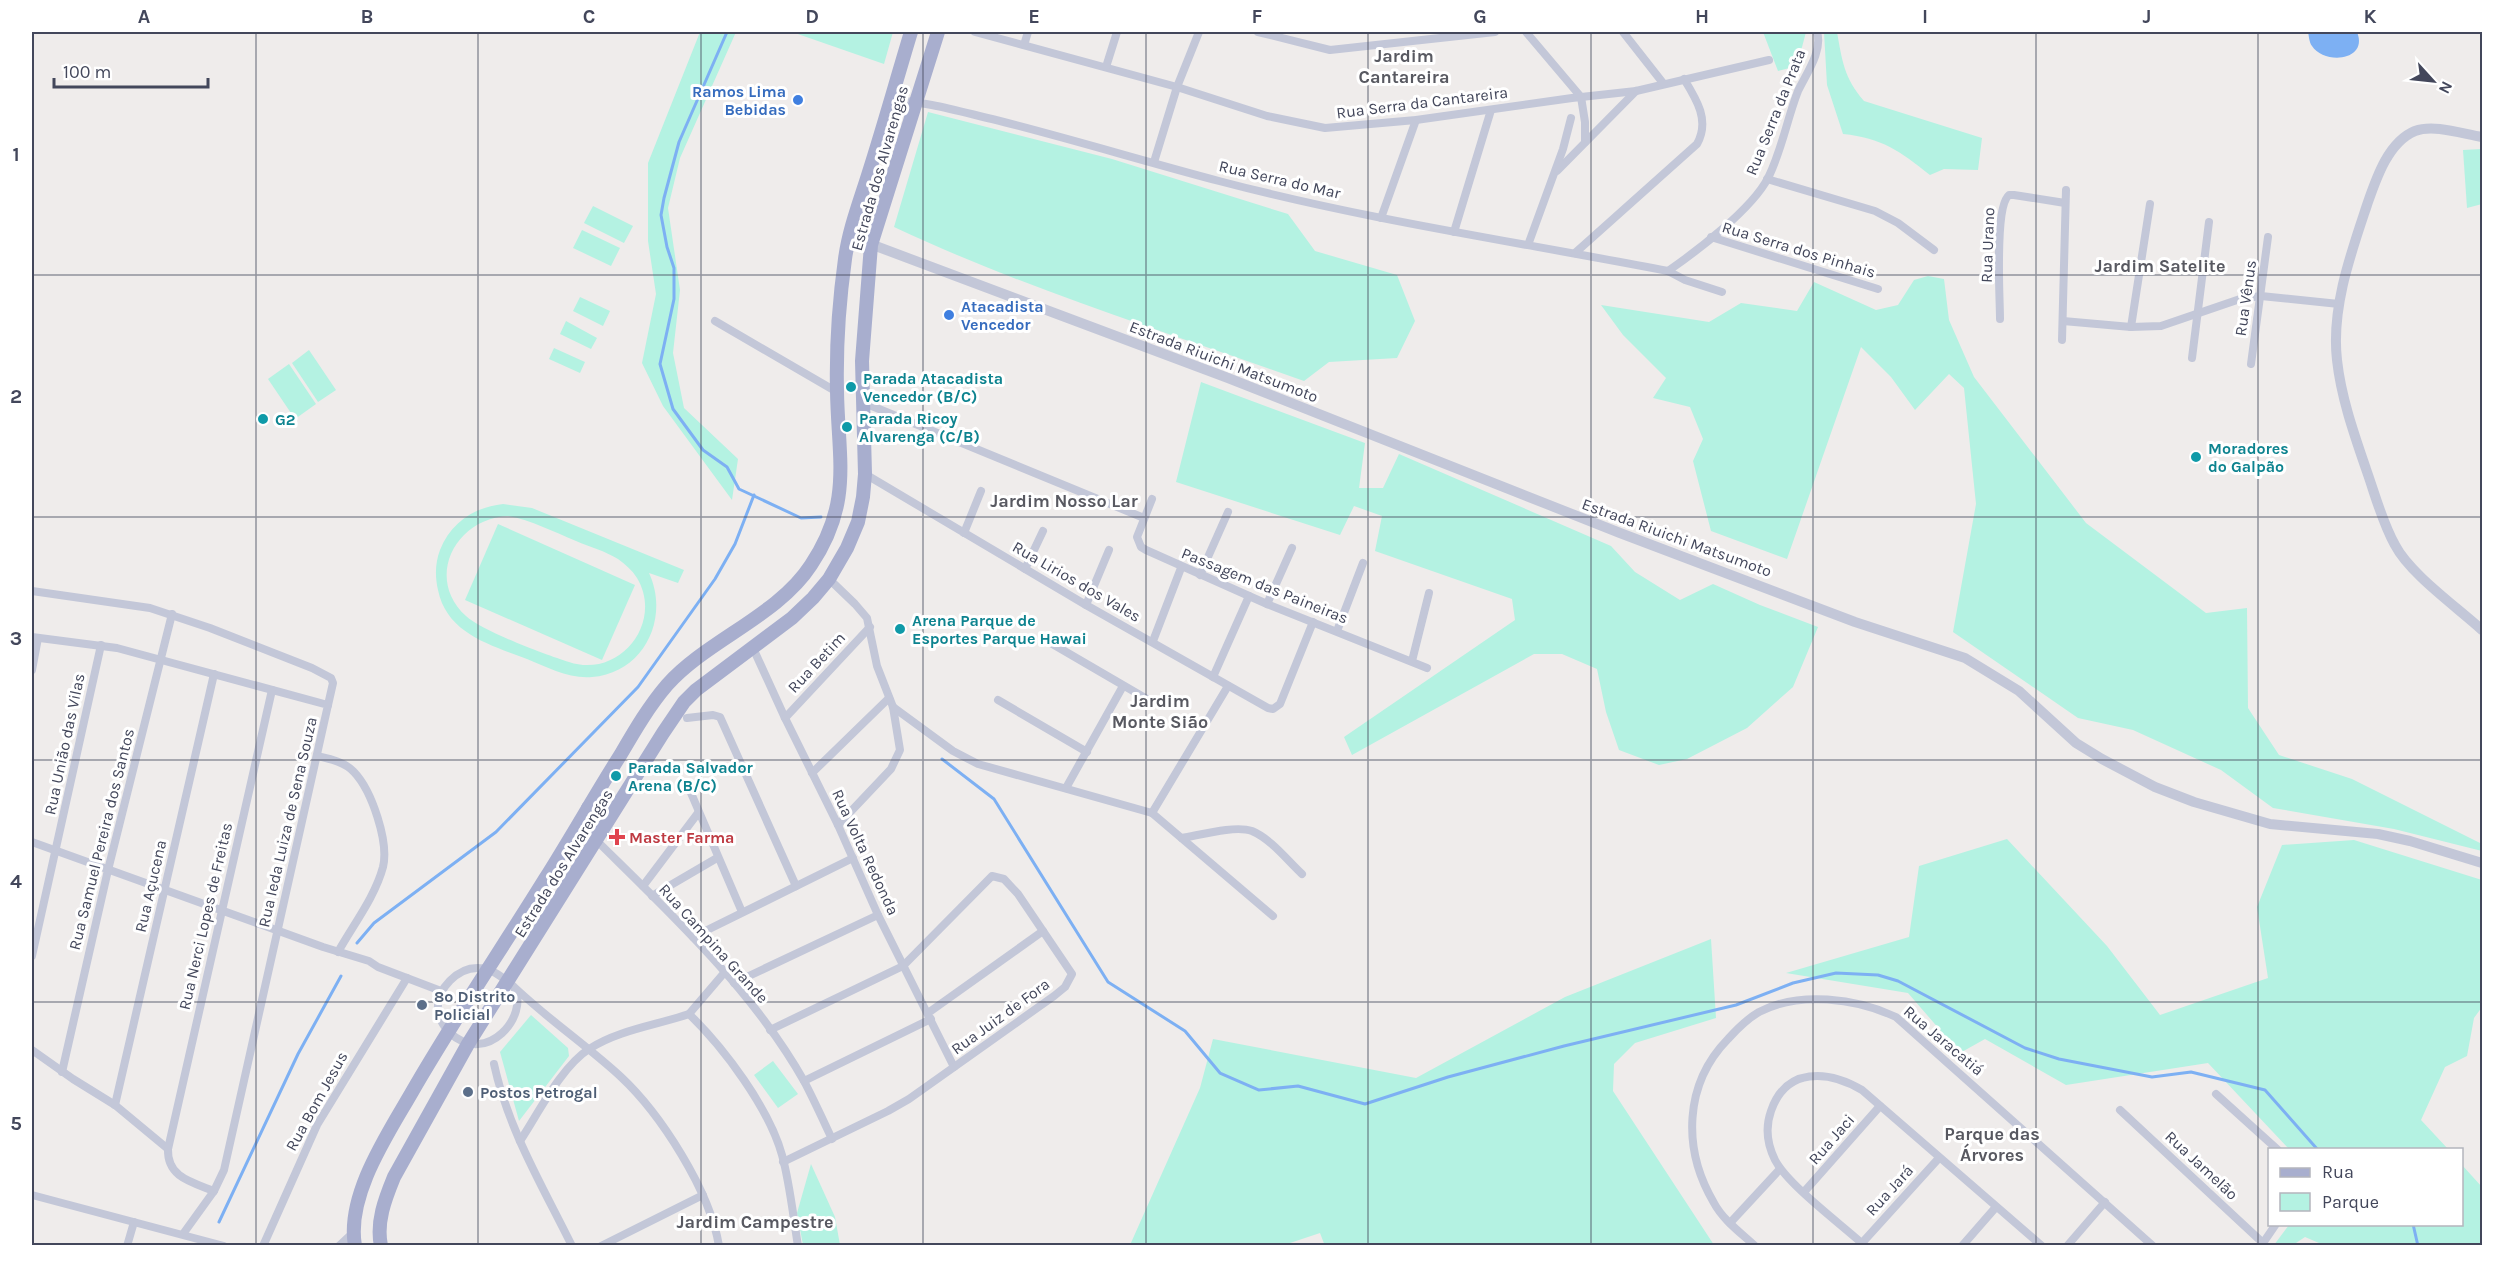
<svg xmlns="http://www.w3.org/2000/svg" width="2514" height="1277" font-family="Karla,sans-serif">
  <style>
    .green { fill: #b4f2e2; fill-rule: evenodd }
    .water { fill: #7db0f3 }
    .lines { fill: none; stroke-linecap: round; stroke-linejoin: round }
    .stream { stroke: #7db0f3; stroke-width: 3 }
    .minor { stroke: #c3c7d8; stroke-width: 8 }
    .tertiary { stroke: #c3c7d8; stroke-width: 10 }
    .primary { stroke: #a8aece; stroke-width: 14 }
    .grid { fill: none; stroke: #43475b; stroke-width: 1.5; stroke-opacity: 0.55 }
    .shop-dot { fill: #3f7fe0; stroke: #fff; stroke-width: 2 }
    .culture-dot { fill: #0f9aa8; stroke: #fff; stroke-width: 2 }
    .health-dot { fill: #e0444e; stroke: #fff; stroke-width: 2 }
    .service-dot { fill: #5c6f8a; stroke: #fff; stroke-width: 2 }
    .labels { text-anchor: middle; stroke-width: 6; stroke-linejoin: round; paint-order: stroke }
    .shop-label { font-size: 16px; font-weight: bold; fill: #366cbe; stroke: #fff; text-anchor: end }
    .street-label { font-size: 16px; fill: #43475b; stroke: #fff }
    .culture-label { font-size: 16px; font-weight: bold; fill: #0d838f; stroke: #fff; text-anchor: start }
    .health-label { font-size: 16px; font-weight: bold; fill: #be3a42; stroke: #fff; text-anchor: start }
    .service-label { font-size: 16px; font-weight: bold; fill: #4e5e75; stroke: #fff; text-anchor: start }
    .neighbourhood-label { font-size: 18px; font-weight: bold; fill: #585961; stroke: #fff }
    .neatline { fill: none; stroke: #43475b; stroke-width: 2 }
    .grid-label { font-size: 20px; text-anchor: middle; font-weight: bold; fill: #43475b }
  </style>
  <rect width="100%" height="100%" fill="#efeceb"/>
  <g class="green">
    <polygon points="700,32 736,32 680,158 668,208 680,290 673,353 684,408 738,459 732,500 663,406 642,363 656,294 648,241 648,163"/>
    <polygon points="792,32 893,32 884,64"/>
    <polygon points="1763,32 1806,32 1797,66 1778,71"/>
    <path d="M1824 32H1837C1842 60 1844 78 1864 101L1982 138 1978 170 1944 169 1930 175C1900 151 1882 138 1843 134L1827 85Z"/>
    <path d="M928 112 1112 159 1288 214 1315 251 1397 275 1415 321 1397 358 1329 362 1304 381C1166 332 1026 289 894 227Z"/>
    <polygon points="2482,149 2482,204 2467,208 2463,150"/>
    <polygon points="593,206 633,226 624,243 584,223"/>
    <polygon points="582,230 620,248 611,266 573,248"/>
    <polygon points="1928,276 1944,279 1949,320 1974,377 2086,523 2206,613 2247,608 2248,708 2279,755 2352,779 2482,844 2482,851 2394,829 2273,808 2221,770 2133,730 2078,718 1953,632 1976,504 1964,388 1949,374 1915,410 1891,377 1861,347 1787,559 1711,531 1693,461 1703,439 1690,407 1653,398 1666,378 1623,335 1601,305 1709,322 1741,303 1797,311 1814,282 1876,310 1898,305 1914,280"/>
    <polygon points="580,297 610,311 603,326 573,311"/>
    <polygon points="566,321 597,338 591,349 560,334"/>
    <polygon points="554,348 585,362 580,373 549,359"/>
    <polygon points="309,350 336,390 318,402 292,363"/>
    <polygon points="289,364 316,404 295,419 268,379"/>
    <polygon points="1201,382 1365,443 1359,488 1383,488 1399,454 1611,546 1635,572 1680,600 1713,584 1760,605 1818,627 1793,687 1747,728 1687,759 1659,765 1619,750 1606,712 1597,669 1562,654 1534,654 1352,755 1344,737 1515,620 1512,599 1375,551 1382,516 1354,506 1340,535 1176,482"/>
    <path d="M503 504 532 508 684 570 678 583 649 573C670 618 644 673 592 677 569 679 547 667 527 659 491 645 447 634 438 590 435 577 435 563 440 550 451 522 475 507 503 504ZM508 516C531 520 554 532 576 541 590 547 605 551 618 559 625 564 632 570 637 578 664 623 619 679 569 662 546 655 482 631 466 616 424 578 456 518 508 516Z"/>
    <polygon points="498,524 635,585 602,660 465,600"/>
    <polygon points="2007,839 2107,946 2160,1015 2268,978 2257,907 2282,845 2354,840 2482,880 2482,1007 2474,1018 2467,1056 2445,1067 2421,1120 2448,1149 2289,1149 2208,1063 2066,1085 1985,1039 1960,1053 1908,993 1786,973 1909,937 1919,866"/>
    <polygon points="1711,939 1716,1018 1635,1043 1614,1064 1613,1091 1714,1245 1325,1246 1320,1233 1284,1245 1130,1245 1200,1088 1213,1039 1416,1078 1565,997"/>
    <polygon points="531,1015 568,1048 569,1056 519,1121 500,1052"/>
    <polygon points="773,1061 798,1094 778,1108 754,1075"/>
    <polygon points="811,1164 835,1217 840,1245 803,1245 797,1213"/>
    <polygon points="2462,1165 2482,1187 2480,1245 2326,1246 2305,1237 2293,1245 2274,1245 2289,1225 2462,1224"/>
  </g>
  <path class="water" d="M2308 32H2357C2369 61 2324 65 2312 46 2309 42 2309 36 2308 32Z"/>
  <g class="lines">
    <g class="stream">
      <polyline points="727,32 679,142 664,198 661,215 667,247 674,268 674,299 660,364 673,409 703,450 727,467 739,489 801,518 821,517"/>
      <polyline points="942,759 994,799 1108,982 1185,1031 1220,1073 1259,1090 1298,1086 1365,1104 1448,1077 1564,1046 1736,1005 1793,983 1836,973 1878,975 1898,981 2025,1048 2059,1059 2152,1077 2191,1072 2265,1090 2318,1150"/>
      <polyline points="357,943 374,923 496,832 638,687 715,579 735,544 754,495"/>
      <polyline points="219,1222 298,1054 341,976"/>
      <polyline points="2413,1224 2418,1246"/>
    </g>
    <g class="minor">
      <polyline points="975,32 1177,87 1267,116 1325,128 1416,120 1572,98 1636,91 1769,60"/>
      <polyline points="1258,32 1330,50 1495,32"/>
      <polyline points="1526,32 1581,97 1585,122 1585,142"/>
      <polyline points="1623,32 1663,83"/>
      <polyline points="1024,45 1028,32"/>
      <polyline points="1106,67 1117,32"/>
      <path d="M890 100C924 101 958 111 992 119 1068 138 1143 161 1219 181 1367 220 1518 242 1668 271L1685 280 1722 292"/>
      <polyline points="1154,162 1177,87 1199,32"/>
      <polyline points="1557,171 1636,91"/>
      <polyline points="1767,179 1875,211 1898,223 1934,250"/>
      <polyline points="1381,218 1416,120"/>
      <polyline points="1454,232 1491,110"/>
      <polyline points="1711,237 1878,289"/>
      <polyline points="1528,245 1563,149 1571,118"/>
      <path d="M1575 253 1697 144C1710 121 1697 100 1684 79"/>
      <path d="M1668 271C1697 251 1752 209 1768 178 1782 150 1787 119 1798 91 1806 74 1823 51 1817 32"/>
      <path d="M2000 319C2000 297 1994 207 2009 195H2014L2065 203"/>
      <polyline points="715,321 837,392"/>
      <polyline points="2063,321 2131,327 2161,326 2240,299 2261,296 2339,304"/>
      <polyline points="2131,327 2150,204"/>
      <polyline points="2062,340 2066,190"/>
      <polyline points="2192,358 2209,222"/>
      <polyline points="2251,364 2268,237"/>
      <polyline points="862,402 1144,518"/>
      <polyline points="865,474 1086,605 1268,708 1273,709 1280,704 1313,622"/>
      <polyline points="1152,499 1137,537 1141,547 1146,550 1267,604 1427,668"/>
      <polyline points="964,533 981,491"/>
      <polyline points="1025,569 1043,531"/>
      <polyline points="1200,575 1228,512"/>
      <polyline points="829,579 855,604 867,618 877,666 893,707 900,750 891,769 838,825"/>
      <polyline points="32,591 150,608 210,628 312,668 331,678 333,683 328,705"/>
      <polyline points="1267,604 1292,548"/>
      <polyline points="1086,605 1109,550"/>
      <polyline points="1337,631 1363,563"/>
      <polyline points="32,637 117,648 328,705 224,1170 214,1191 183,1234"/>
      <polyline points="1153,641 1181,568"/>
      <polyline points="1049,642 1152,702"/>
      <polyline points="753,648 785,718 838,825 878,915 954,1067"/>
      <polyline points="1412,661 1429,593"/>
      <polyline points="32,670 38,638"/>
      <polyline points="1213,677 1249,596"/>
      <polyline points="998,700 1087,752"/>
      <polyline points="893,707 953,751 978,764 1152,813 1273,916"/>
      <polyline points="687,718 713,715 720,717 796,886"/>
      <polyline points="785,718 870,627"/>
      <path d="M317 756C330 759 345 762 354 772 372 791 389 842 383 867 375 897 353 925 338 952"/>
      <polyline points="812,773 889,698"/>
      <polyline points="688,786 742,912"/>
      <polyline points="1066,788 1123,686"/>
      <polyline points="1152,813 1228,686"/>
      <path d="M1182 838C1200 835 1235 825 1252 831 1271 839 1287 860 1302 874"/>
      <path d="M596 840C671 914 752 989 804 1081 814 1100 823 1120 832 1139"/>
      <polyline points="32,842 323,947 369,961 378,967 441,991"/>
      <polyline points="643,886 698,813"/>
      <polyline points="652,896 717,858"/>
      <polyline points="693,937 853,858"/>
      <polyline points="32,956 101,645"/>
      <polyline points="734,983 878,915"/>
      <path d="M514 987C530 1015 487 1067 450 1033 444 1027 439 1019 438 1010 436 989 458 967 479 968 491 968 502 977 511 984 545 1017 585 1044 620 1076 661 1114 710 1191 719 1246"/>
      <polyline points="928,1013 1043,931"/>
      <polyline points="689,1014 724,973"/>
      <polyline points="770,1030 903,966 992,876 1004,879 1018,894 1072,974 1065,987 1054,996 909,1099 888,1111 783,1162"/>
      <path d="M32 1050 73 1079 115 1105 168 1149C167 1177 191 1182 214 1191"/>
      <path d="M494 1064C508 1129 543 1187 572 1246"/>
      <polyline points="62,1072 108,870 172,614"/>
      <polyline points="804,1081 931,1019"/>
      <polyline points="2216,1094 2278,1150"/>
      <polyline points="115,1105 214,674"/>
      <polyline points="2120,1110 2263,1243"/>
      <path d="M520 1141C538 1114 561 1067 589 1049 618 1030 657 1025 689 1014 724 1048 769 1108 782 1155 790 1184 793 1216 798 1246"/>
      <polyline points="168,1149 272,690"/>
      <polyline points="1804,1192 1880,1106"/>
      <polyline points="32,1195 224,1246"/>
      <polyline points="1730,1223 1780,1169"/>
      <polyline points="1862,1243 1939,1158"/>
      <polyline points="127,1246 134,1222"/>
      <polyline points="263,1246 317,1125 407,978"/>
      <polyline points="339,1246 354,1232"/>
      <polyline points="601,1246 703,1195"/>
      <path d="M1755 1246C1741 1233 1723 1220 1714 1203 1682 1149 1684 1084 1728 1039 1737 1029 1747 1019 1759 1012 1799 991 1856 998 1896 1017L2153 1246"/>
      <path d="M1865 1246C1841 1224 1788 1185 1775 1160 1767 1144 1765 1128 1771 1111 1786 1067 1828 1070 1862 1090L2042 1246"/>
      <polyline points="1962,1246 1996,1207"/>
      <polyline points="2067,1246 2105,1202"/>
      <polyline points="2261,1246 2276,1224"/>
    </g>
    <g class="tertiary">
      <path d="M2482 137C2463 134 2434 124 2415 131 2388 142 2376 179 2367 205 2351 253 2331 308 2337 360 2341 397 2354 434 2366 469 2375 494 2382 522 2395 545 2410 574 2457 607 2482 630"/>
      <polyline points="849,236 1228,378 1620,533 1855,622 1965,658 2019,691 2076,743 2102,759 2155,787 2194,802 2270,824 2378,834 2410,841 2482,863"/>
    </g>
    <g class="primary">
      <polyline points="588,808 594,822 596,840"/>
      <path d="M355 1246C346 1195 388 1134 412 1092 454 1019 501 950 545 879 571 838 595 795 621 754 635 730 649 706 667 685 707 640 778 616 811 565 853 502 838 459 837 391 836 347 839 302 845 259 849 229 860 201 869 172 884 125 897 78 911 32"/>
      <path d="M381 1246C376 1222 385 1199 394 1177L468 1044 663 733 684 702 696 690 792 618 813 598 829 579 847 548 858 522 863 497 865 474 862 361 871 245 938 32"/>
    </g>
  </g>
  <path class="grid" d="M256 32V1246M478 32V1246M701 32V1246M923 32V1246M1146 32V1246M1368 32V1246M1591 32V1246M1813 32V1246M2036 32V1246M2258 32V1246M32 275H2482M32 517H2482M32 760H2482M32 1002H2482"/>
  <g class="shop-dot">
    <circle cx="798" cy="100" r="6"/>
    <circle cx="949" cy="315" r="6"/>
  </g>
  <g class="culture-dot">
    <circle cx="851" cy="387" r="6"/>
    <circle cx="263" cy="419" r="6"/>
    <circle cx="847" cy="427" r="6"/>
    <circle cx="2196" cy="457" r="6"/>
    <circle cx="900" cy="629" r="6"/>
    <circle cx="616" cy="776" r="6"/>
  </g>
  <path class="health-dot" d="M614 828h6v6h6v6h-6v6h-6v-6h-6v-6h6z"/>
  <g class="service-dot">
    <circle cx="422" cy="1005" r="6"/>
    <circle cx="468" cy="1092" r="6"/>
  </g>
  <g class="labels">
    <g class="shop-label">
      <text x="786" y="97">Ramos Lima<tspan x="786" dy="18">Bebidas</tspan></text>
      <text x="961" y="312" text-anchor="start">Atacadista<tspan x="961" dy="18">Vencedor</tspan></text>
    </g>
    <g class="street-label">
      <text transform="translate(1422 102) rotate(-7)" y="6">Rua Serra da Cantareira</text>
      <text transform="translate(1775 112) rotate(-68)" y="6">Rua Serra da Prata</text>
      <text transform="translate(879 168) rotate(-74)" y="6">Estrada dos Alvarengas</text>
      <text transform="translate(1280 179) rotate(13)" y="6">Rua Serra do Mar</text>
      <text transform="translate(1987 245) rotate(-88)" y="6">Rua Urano</text>
      <text transform="translate(1799 249) rotate(17)" y="6">Rua Serra dos Pinhais</text>
      <text transform="translate(2245 298) rotate(-82)" y="6">Rua Vênus</text>
      <text transform="translate(1224 361) rotate(21)" y="6">Estrada Riuichi Matsumoto</text>
      <text transform="translate(1677 537) rotate(20)" y="6">Estrada Riuichi Matsumoto</text>
      <text transform="translate(1077 581) rotate(30)" y="6">Rua Lirios dos Vales</text>
      <text transform="translate(1265 585) rotate(22)" y="6">Passagem das Paineiras</text>
      <text transform="translate(816 662) rotate(-47)" y="6">Rua Betim</text>
      <text transform="translate(64 744) rotate(-78)" y="6">Rua União das Vilas</text>
      <text transform="translate(287 822) rotate(-77)" y="6">Rua Ieda Luiza de Sena Souza</text>
      <text transform="translate(101 839) rotate(-76)" y="6">Rua Samuel Pereira dos Santos</text>
      <text transform="translate(866 852) rotate(65)" y="6">Rua Volta Redonda</text>
      <text transform="translate(563 863) rotate(-58)" y="6">Estrada dos Alvarengas</text>
      <text transform="translate(150 886) rotate(-77)" y="6">Rua Açucena</text>
      <text transform="translate(205 916) rotate(-77)" y="6">Rua Nerci Lopes de Freitas</text>
      <text transform="translate(714 943) rotate(48)" y="6">Rua Campina Grande</text>
      <text transform="translate(1000 1016) rotate(-36)" y="6">Rua Juiz de Fora</text>
      <text transform="translate(1944 1040) rotate(40)" y="6">Rua Jaracatiá</text>
      <text transform="translate(316 1101) rotate(-61)" y="6">Rua Bom Jesus</text>
      <text transform="translate(1831 1139) rotate(-49)" y="6">Rua Jaci</text>
      <text transform="translate(2202 1165) rotate(43)" y="6">Rua Jamelão</text>
      <text transform="translate(1889 1190) rotate(-48)" y="6">Rua Jará</text>
    </g>
    <g class="culture-label">
      <text x="863" y="384">Parada Atacadista<tspan x="863" dy="18">Vencedor (B/C)</tspan></text>
      <text x="859" y="424">Parada Ricoy<tspan x="859" dy="18">Alvarenga (C/B)</tspan></text>
      <text x="275" y="425">G2</text>
      <text x="2208" y="454">Moradores<tspan x="2208" dy="18">do Galpão</tspan></text>
      <text x="912" y="626">Arena Parque de<tspan x="912" dy="18">Esportes Parque Hawai</tspan></text>
      <text x="628" y="773">Parada Salvador<tspan x="628" dy="18">Arena (B/C)</tspan></text>
    </g>
    <g class="health-label">
      <text x="629" y="843">Master Farma</text>
    </g>
    <g class="service-label">
      <text x="434" y="1002">8º Distrito<tspan x="434" dy="18">Policial</tspan></text>
      <text x="480" y="1098">Postos Petrogal</text>
    </g>
    <g class="neighbourhood-label">
      <text x="1404" y="62">Jardim<tspan x="1404" dy="21">Cantareira</tspan></text>
      <text x="2160" y="272">Jardim Satelite</text>
      <text x="1064" y="507">Jardim Nosso Lar</text>
      <text x="1160" y="707">Jardim<tspan x="1160" dy="21">Monte Sião</tspan></text>
      <text x="1992" y="1140">Parque das<tspan x="1992" dy="21">Árvores</tspan></text>
      <text x="755" y="1228">Jardim Campestre</text>
    </g>
  </g>
  <rect width="2514" height="1277" fill="none" stroke="#ffffff" stroke-width="66"/>
  <rect x="2268" y="1148" width="195" height="78" fill="#ffffff" stroke="#b4b5bd" stroke-width="1.5"/>
  <rect x="2280" y="1168" width="30" height="9" fill="#a8aece" stroke="#b4b5bd" stroke-width="1.5"/>
  <text x="2322" y="1178" font-size="18" fill="#43475b">Rua</text>
  <rect x="2280" y="1193" width="30" height="18" fill="#b4f2e2" stroke="#b4b5bd" stroke-width="1.5"/>
  <text x="2322" y="1208" font-size="18" fill="#43475b">Parque</text>
  <g transform="translate(2433 81) rotate(117)" stroke="#ffffff" stroke-width="4.5" paint-order="stroke">
  <path d="M0-4.5L10 22L0 15L-10 22Z" fill="#43475b"/>
  <text y="-9" font-size="16" font-weight="bold" text-anchor="middle" fill="#43475b">N</text>
  </g>
  <path d="M54 78v9h154v-9" fill="none" stroke="#43475b" stroke-width="3"/>
  <text x="63" y="78" font-size="18" fill="#43475b" stroke="#ffffff" stroke-width="4.5" paint-order="stroke">100 m</text>
  <rect x="33" y="33" width="2448" height="1211" class="neatline"/>
  <g class="grid-label">
    <text x="144" y="23">A</text>
    <text x="367" y="23">B</text>
    <text x="589" y="23">C</text>
    <text x="812" y="23">D</text>
    <text x="1034" y="23">E</text>
    <text x="1257" y="23">F</text>
    <text x="1480" y="23">G</text>
    <text x="1702" y="23">H</text>
    <text x="1925" y="23">I</text>
    <text x="2147" y="23">J</text>
    <text x="2370" y="23">K</text>
    <text x="16" y="161">1</text>
    <text x="16" y="403">2</text>
    <text x="16" y="645">3</text>
    <text x="16" y="888">4</text>
    <text x="16" y="1130">5</text>
  </g>
</svg>
